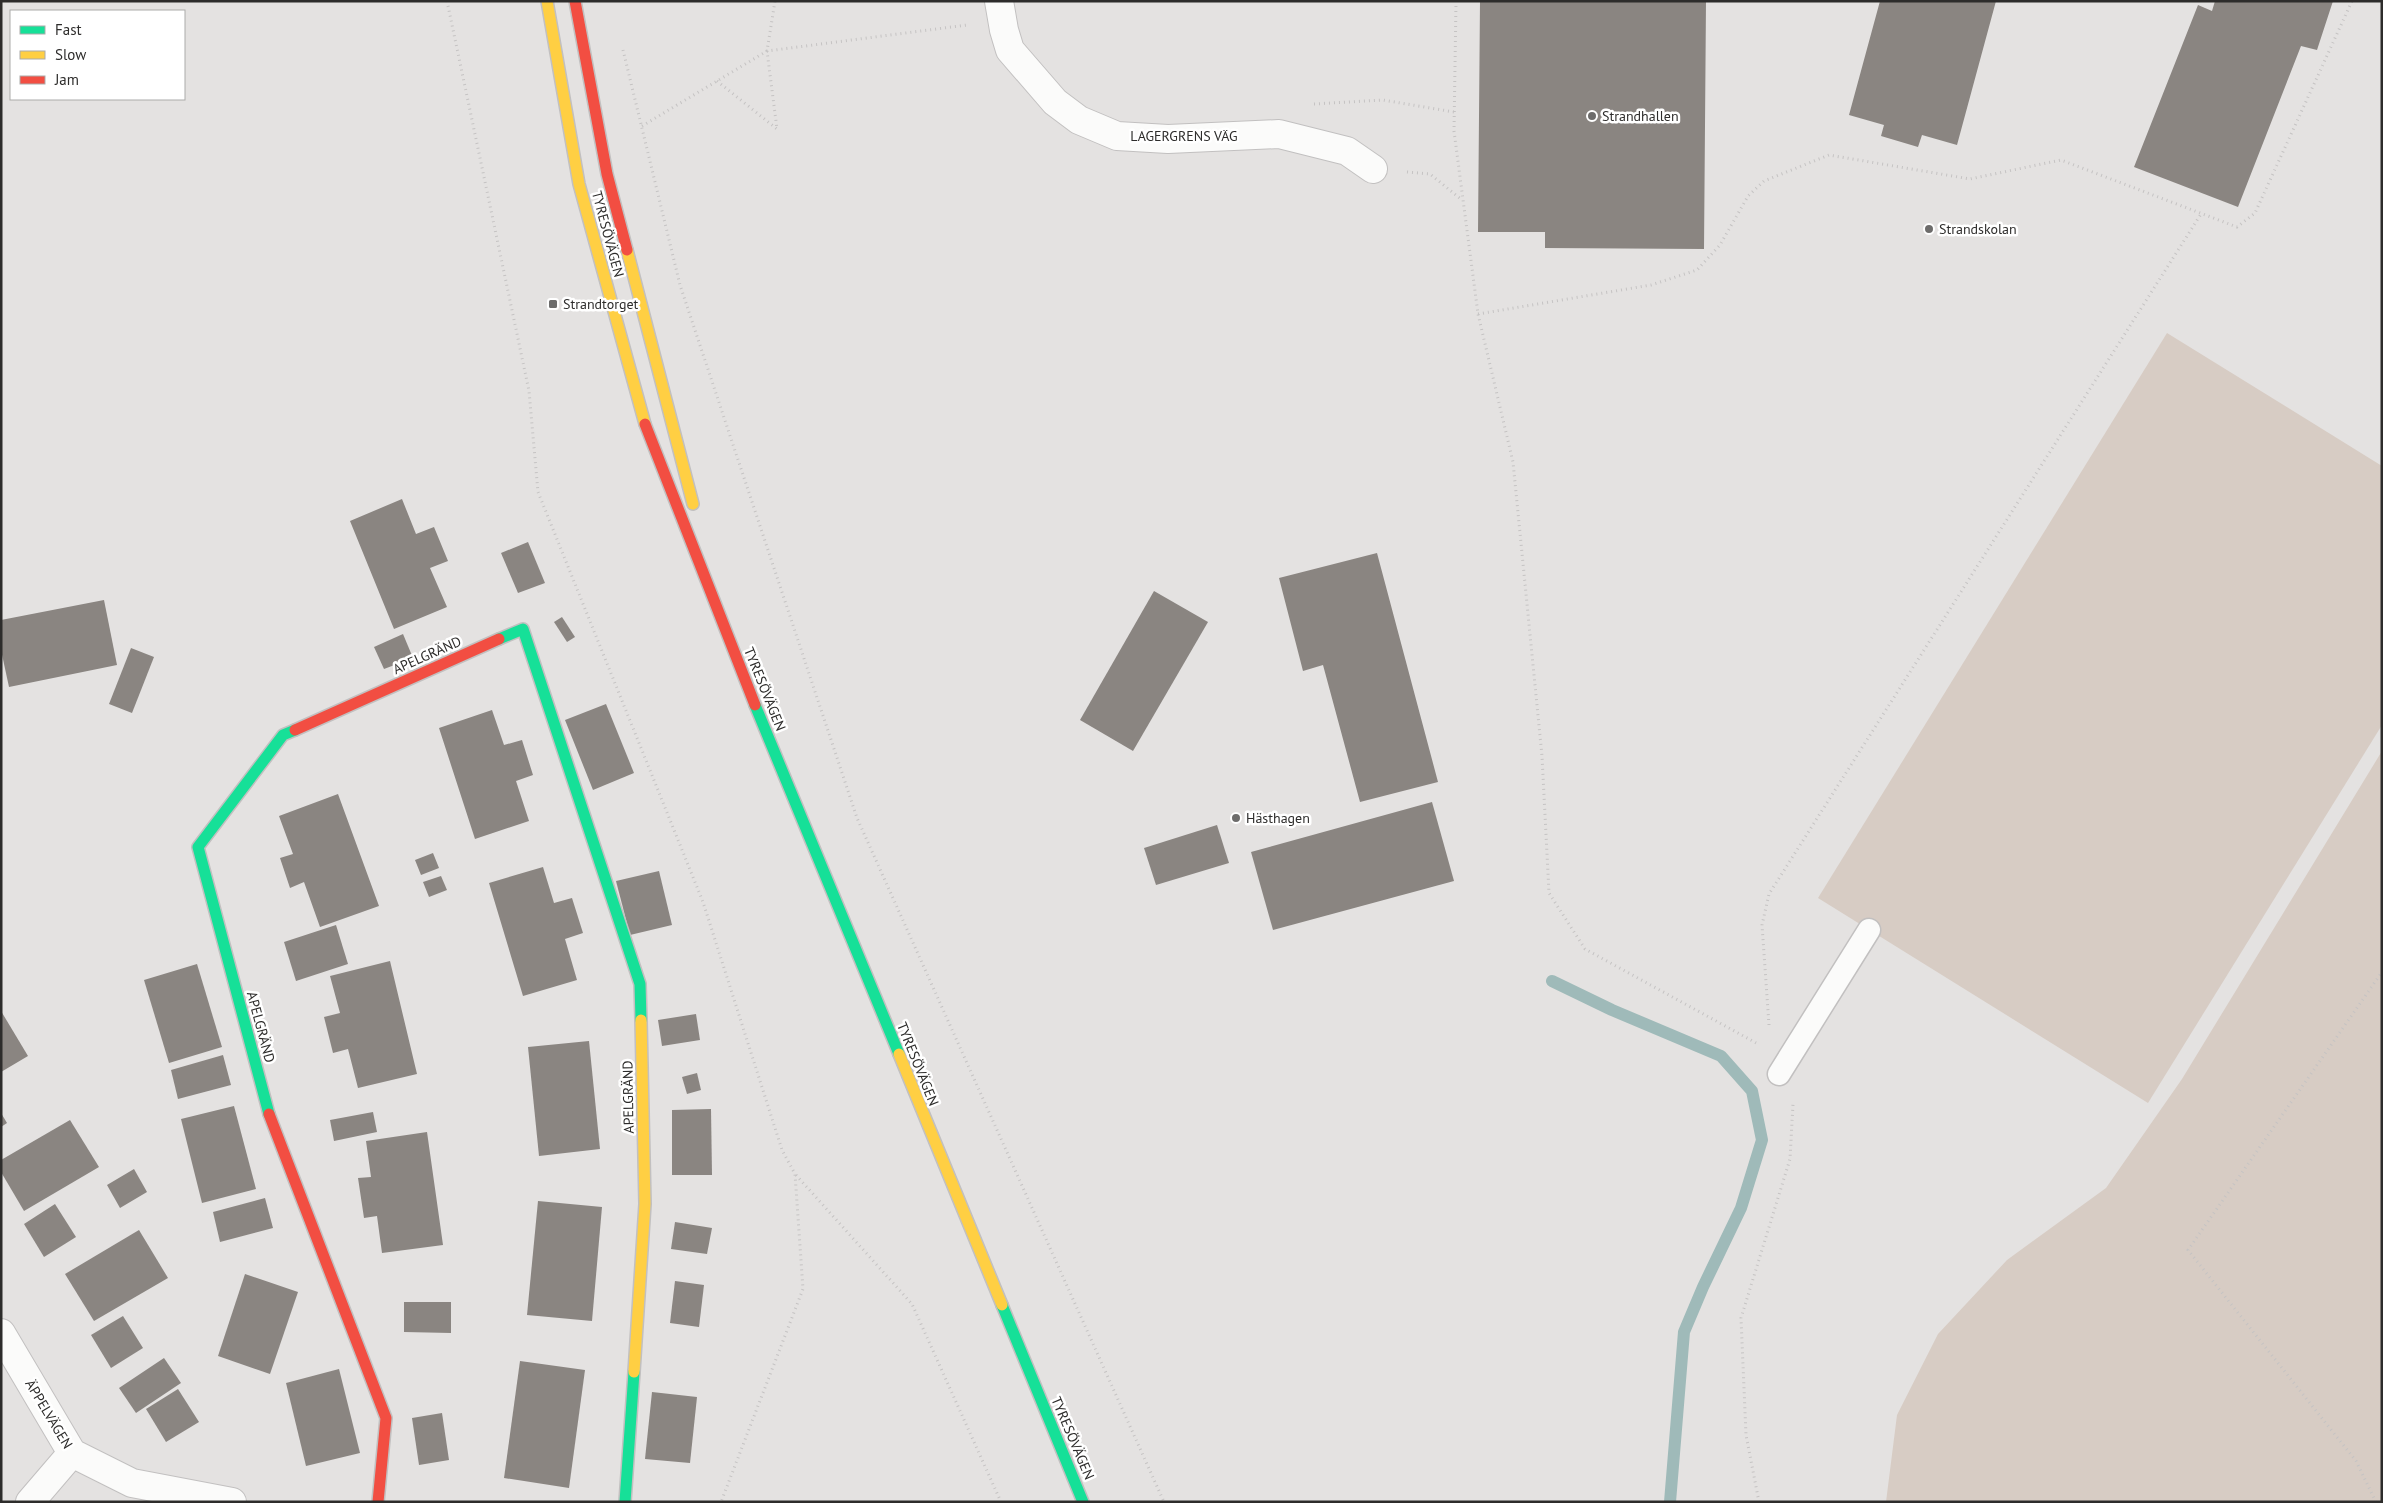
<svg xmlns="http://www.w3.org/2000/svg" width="2383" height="1503" font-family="'PT Sans',sans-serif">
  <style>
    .green { fill: #d7ccc4 }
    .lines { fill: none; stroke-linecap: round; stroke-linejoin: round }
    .stream { stroke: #9fbab9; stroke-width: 12 }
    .building { fill: #8a8581 }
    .lane-casing { stroke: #c2c0c0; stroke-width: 25 }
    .street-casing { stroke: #c2c0c0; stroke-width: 30 }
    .fast-casing { stroke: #c2c0c0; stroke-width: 14 }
    .slow-casing { stroke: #c2c0c0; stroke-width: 14 }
    .jam-casing { stroke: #c2c0c0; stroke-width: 14 }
    .path { stroke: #c5c3c3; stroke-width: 3; stroke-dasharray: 1 4; stroke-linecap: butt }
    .lane { stroke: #fbfbfa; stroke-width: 22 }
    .street { stroke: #fbfbfa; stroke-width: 28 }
    .fast { stroke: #16e098; stroke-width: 11 }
    .slow { stroke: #ffcf43; stroke-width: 11 }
    .jam { stroke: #f24e42; stroke-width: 11 }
    .poi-dot { fill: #6d6c6b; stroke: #fff; stroke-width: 2 }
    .labels { text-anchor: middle; stroke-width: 5; stroke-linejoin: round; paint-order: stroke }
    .poi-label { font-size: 14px; fill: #2d2c2b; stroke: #fff; text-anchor: start }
    .street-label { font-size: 14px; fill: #2d2c2b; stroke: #fff }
  </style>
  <rect width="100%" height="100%" fill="#e4e2e1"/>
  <g class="green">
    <polygon points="2167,333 2382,466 2382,725 2148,1103 1818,898"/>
    <polygon points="2382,751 2382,1502 1886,1502 1897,1415 1938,1334 2007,1260 2106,1188 2182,1079"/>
  </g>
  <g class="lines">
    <polyline class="stream" points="1552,981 1612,1010 1721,1056 1752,1091 1762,1140 1741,1208 1703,1287 1684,1332 1670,1502"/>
  </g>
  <g class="building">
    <polygon points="1480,1 1706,1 1704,249 1545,248 1545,232 1478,232"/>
    <polygon points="1880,1 1996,1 1957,145 1922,135 1918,147 1881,136 1884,125 1849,115"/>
    <polygon points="2215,1 2333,1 2317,50 2301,46 2238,207 2134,167 2198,5 2212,11"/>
    <polygon points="402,499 416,534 434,527 448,561 430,568 447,607 394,629 350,521"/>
    <polygon points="528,542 545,583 518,593 501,553"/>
    <polygon points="1377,553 1438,782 1360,802 1323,665 1303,671 1279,578"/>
    <polygon points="1154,591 1208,622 1133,751 1080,720"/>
    <polygon points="104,600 117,665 9,687 1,650 1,620"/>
    <polygon points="562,617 575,637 567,642 554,622"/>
    <polygon points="403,634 413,658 384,669 374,647"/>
    <polygon points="131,648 154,657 132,713 109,704"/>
    <polygon points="606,704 634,773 593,790 565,720"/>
    <polygon points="492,710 504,745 522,740 533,775 516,781 529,821 475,839 439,728"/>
    <polygon points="338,794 379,906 320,927 304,882 290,888 280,858 293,854 279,816"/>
    <polygon points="1432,802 1454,881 1273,930 1251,852"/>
    <polygon points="1217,825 1229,863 1156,885 1144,848"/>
    <polygon points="433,853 439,868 421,875 415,860"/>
    <polygon points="543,867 554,903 572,898 583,933 565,939 577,980 523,996 489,883"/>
    <polygon points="659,871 672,925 630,935 616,881"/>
    <polygon points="441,876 447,890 429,897 423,882"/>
    <polygon points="336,925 348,964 296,981 284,942"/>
    <polygon points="390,961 417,1074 358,1088 348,1049 333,1053 324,1017 340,1013 330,976"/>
    <polygon points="197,964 222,1047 169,1063 144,980"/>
    <polygon points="1,1011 28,1056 1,1072"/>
    <polygon points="696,1014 700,1040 662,1046 658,1020"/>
    <polygon points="589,1041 600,1149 539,1156 528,1047"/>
    <polygon points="223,1055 231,1085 178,1099 171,1070"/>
    <polygon points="697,1073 701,1090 687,1094 682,1077"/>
    <polygon points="234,1106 256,1189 202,1203 181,1119"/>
    <polygon points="711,1109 712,1175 672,1175 672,1110"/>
    <polygon points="373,1112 377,1132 334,1141 330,1120"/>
    <polygon points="1,1113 7,1123 1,1127"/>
    <polygon points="70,1120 99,1167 24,1211 1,1172 1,1160"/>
    <polygon points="427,1132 443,1245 382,1253 377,1216 364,1218 358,1178 371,1177 366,1141"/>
    <polygon points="134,1169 147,1192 120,1208 107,1185"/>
    <polygon points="265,1198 273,1228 220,1242 213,1212"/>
    <polygon points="538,1201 602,1207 592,1321 527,1315"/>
    <polygon points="55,1204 76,1237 44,1257 24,1224"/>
    <polygon points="675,1222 712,1228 707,1254 671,1249"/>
    <polygon points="139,1230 168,1278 94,1321 65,1274"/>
    <polygon points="245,1274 298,1292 270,1374 218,1356"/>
    <polygon points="675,1281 704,1285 699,1327 670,1323"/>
    <polygon points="404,1302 451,1302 451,1333 404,1332"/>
    <polygon points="123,1316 143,1348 111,1368 91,1335"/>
    <polygon points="164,1358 181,1383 136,1413 119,1388"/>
    <polygon points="520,1361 585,1370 569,1488 504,1478"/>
    <polygon points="339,1369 360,1453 306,1466 286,1383"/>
    <polygon points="178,1389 199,1422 166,1442 146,1409"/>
    <polygon points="652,1392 697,1397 690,1463 645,1459"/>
    <polygon points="442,1413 449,1460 419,1465 412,1418"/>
  </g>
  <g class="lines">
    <defs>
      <polyline id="lane" points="1779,1074 1869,930"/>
      <g id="street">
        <polyline points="999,1 1004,30 1010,50 1055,102 1079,120 1117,136 1168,139 1279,134 1347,151 1373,169"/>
        <polyline points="1,1333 72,1453 132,1483 232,1502"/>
        <polyline points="30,1502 72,1453"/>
      </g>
      <g id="fast">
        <polyline points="499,639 523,629 640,984 641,1020"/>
        <polyline points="755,705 899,1054"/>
        <polyline points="269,1114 198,847 283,735 295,730"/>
        <polyline points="1002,1305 1083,1502"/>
        <polyline points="625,1502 634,1372"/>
      </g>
      <g id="slow">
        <polyline points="547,1 579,184 645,424"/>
        <polyline points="627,250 693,504"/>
        <polyline points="899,1054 1002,1305"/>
        <polyline points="634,1372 645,1204 641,1020"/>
      </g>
      <g id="jam">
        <polyline points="575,1 607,174 627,250"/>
        <polyline points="645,424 755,705"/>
        <polyline points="295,730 499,639"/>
        <polyline points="269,1114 386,1418 378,1502"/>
      </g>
    </defs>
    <use href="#lane" class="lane-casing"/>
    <use href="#street" class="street-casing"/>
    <use href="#fast" class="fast-casing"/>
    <use href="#slow" class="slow-casing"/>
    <use href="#jam" class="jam-casing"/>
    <g class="path">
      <polyline points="447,1 529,391 538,492 703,902 782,1150 795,1174 803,1289 721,1502"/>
      <polyline points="1456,1 1454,131 1478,314 1513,462 1542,756 1549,893 1585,949 1758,1044"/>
      <polyline points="623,50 680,285 857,818 1164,1502"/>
      <polyline points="717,81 777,129 767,51 967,25"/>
      <polyline points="1314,104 1383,100 1454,112"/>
      <polyline points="642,126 767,51 775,1"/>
      <polyline points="1407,172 1430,174 1462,200"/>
      <polyline points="1478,314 1651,285 1697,270 1720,245 1748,196 1764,181 1829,155 1970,179 2061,160 2237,227 2255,213 2352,1"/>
      <polyline points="1769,1025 1762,925 1769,894 2201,214"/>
      <polyline points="796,1175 912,1304 1001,1502"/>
      <polyline points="1759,1502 1746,1435 1741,1318 1790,1159 1793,1104"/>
      <polyline points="2376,1502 2356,1461 2188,1250 2382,972"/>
    </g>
    <use href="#lane" class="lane"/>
    <use href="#street" class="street"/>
    <use href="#fast" class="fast"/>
    <use href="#slow" class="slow"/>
    <use href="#jam" class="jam"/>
  </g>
  <g class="poi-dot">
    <circle cx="1592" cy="116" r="5"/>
    <circle cx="1929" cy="229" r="5"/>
    <rect x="548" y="299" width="10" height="10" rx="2.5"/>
    <circle cx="1236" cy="818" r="5"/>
  </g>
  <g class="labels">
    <g class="poi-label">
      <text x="1602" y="121">Strandhallen</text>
      <text x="1939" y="234">Strandskolan</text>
      <text x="563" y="309">Strandtorget</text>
      <text x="1246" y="823">Hästhagen</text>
    </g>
    <g class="street-label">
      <text x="1184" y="141">LAGERGRENS VÄG</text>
      <text transform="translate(608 234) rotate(75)" y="5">TYRESÖVÄGEN</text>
      <text transform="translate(427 655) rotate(-24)" y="5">APELGRÄND</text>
      <text transform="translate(765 689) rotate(68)" y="5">TYRESÖVÄGEN</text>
      <text transform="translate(261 1027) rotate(75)" y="5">APELGRÄND</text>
      <text transform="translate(918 1064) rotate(68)" y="5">TYRESÖVÄGEN</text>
      <text transform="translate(628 1097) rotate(-91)" y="5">APELGRÄND</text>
      <text transform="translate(49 1414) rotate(59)" y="5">ÄPPELVÄGEN</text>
      <text transform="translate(1073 1438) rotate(67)" y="5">TYRESÖVÄGEN</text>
    </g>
  </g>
  <rect width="2383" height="1503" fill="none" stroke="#2d2c2b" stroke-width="5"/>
  <rect x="10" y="10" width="175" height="90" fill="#ffffff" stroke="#ababaa"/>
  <rect x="20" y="26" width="25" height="8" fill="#16e098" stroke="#ababaa"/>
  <text x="55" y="35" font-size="15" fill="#2d2c2b">Fast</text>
  <rect x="20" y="51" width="25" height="8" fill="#ffcf43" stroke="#ababaa"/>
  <text x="55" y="60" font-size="15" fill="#2d2c2b">Slow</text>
  <rect x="20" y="76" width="25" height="8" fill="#f24e42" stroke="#ababaa"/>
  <text x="55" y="85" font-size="15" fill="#2d2c2b">Jam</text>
</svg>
